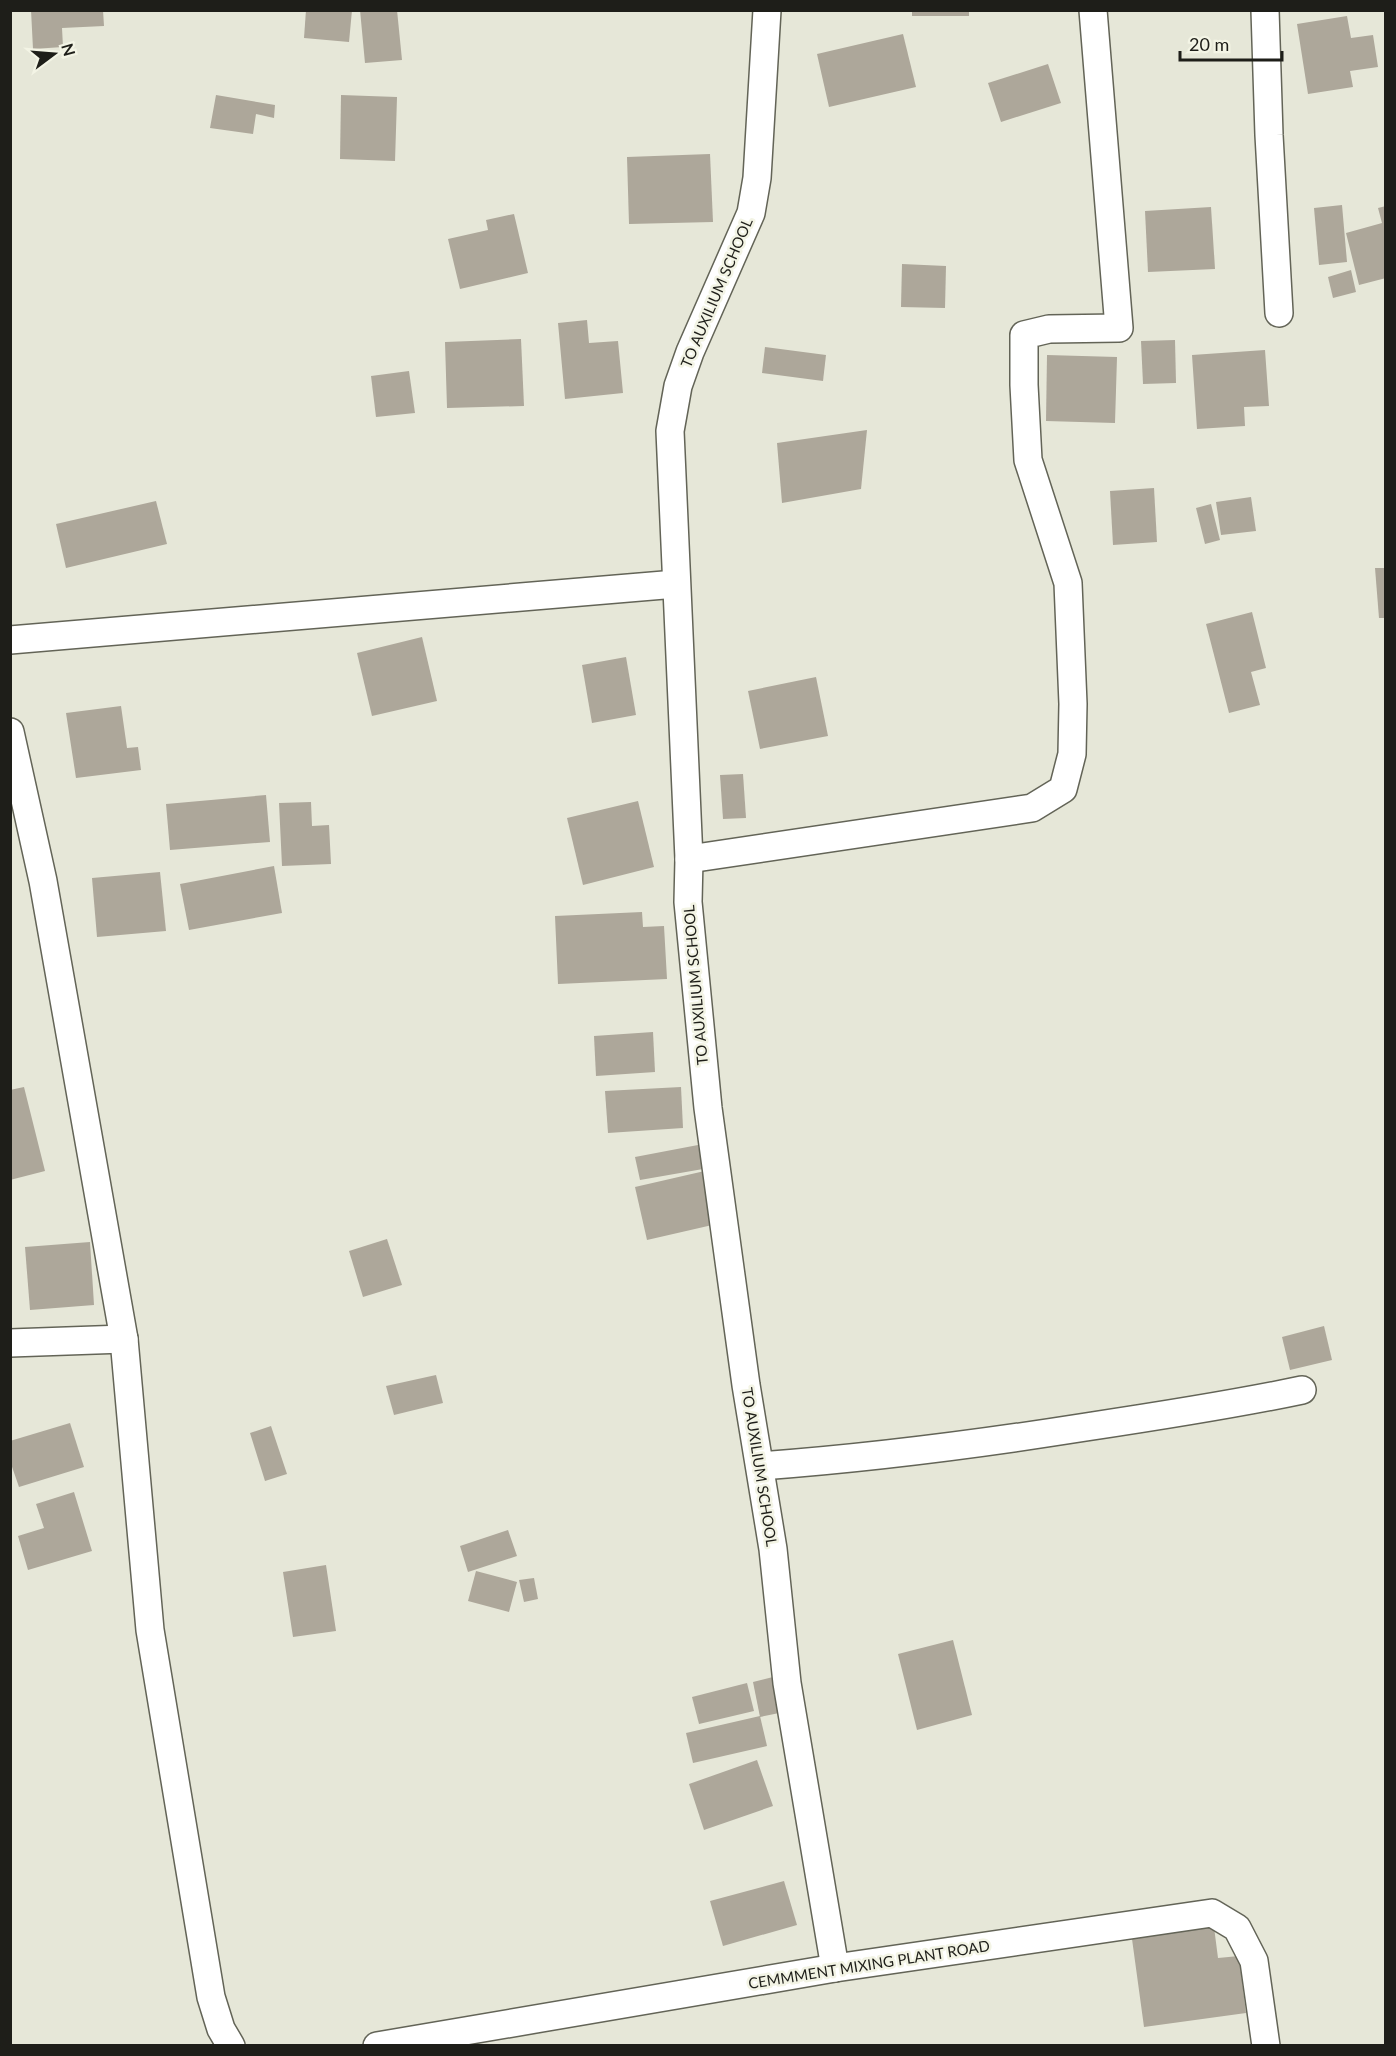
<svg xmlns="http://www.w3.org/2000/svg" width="1396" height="2056" font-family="Lato,sans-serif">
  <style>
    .building { fill: #ada79a }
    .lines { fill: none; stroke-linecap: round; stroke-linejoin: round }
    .minor-casing { stroke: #636457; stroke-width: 30 }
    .minor { stroke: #fff; stroke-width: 27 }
    .labels { text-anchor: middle; stroke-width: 5; stroke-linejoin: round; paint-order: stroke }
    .street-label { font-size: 15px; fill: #1e1e19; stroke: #f3f4e5 }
  </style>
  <rect width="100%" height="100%" fill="#e6e7d8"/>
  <g class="building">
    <polygon points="31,10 103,10 104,26 62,28 63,47 33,49"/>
    <polygon points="306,10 352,10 349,42 304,38"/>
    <polygon points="360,10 397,10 402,60 365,63"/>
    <rect x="912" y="10" width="57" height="6"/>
    <polygon points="1347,16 1351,38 1373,35 1378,67 1350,71 1353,87 1308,94 1297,24"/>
    <polygon points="903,34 916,87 829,107 817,54"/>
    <polygon points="1048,64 1061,103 1001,122 988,83"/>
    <polygon points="216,95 275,105 274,118 256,114 253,134 210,128"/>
    <polygon points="341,95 397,97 395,161 340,159"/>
    <polygon points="710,154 713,222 629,224 627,157"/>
    <polygon points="1342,205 1347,262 1319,265 1314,208"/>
    <polygon points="1386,206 1386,278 1359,285 1346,233 1382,223 1378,208"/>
    <polygon points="1211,207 1215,269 1148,272 1145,211"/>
    <polygon points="514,214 528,273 460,289 448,239 488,230 486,220"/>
    <polygon points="902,264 946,266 945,308 901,307"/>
    <polygon points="1351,270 1356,292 1333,298 1328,277"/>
    <polygon points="587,320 589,343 618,341 623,393 565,399 558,323"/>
    <polygon points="521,339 524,406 447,408 445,342"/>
    <polygon points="1175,340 1176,383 1143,384 1141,341"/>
    <polygon points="765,347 826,355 823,381 762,373"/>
    <polygon points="1265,350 1269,406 1244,407 1245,426 1197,429 1192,355"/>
    <polygon points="1047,355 1117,357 1115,423 1046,421"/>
    <polygon points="409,371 415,413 376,417 371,376"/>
    <polygon points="867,430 861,489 782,503 777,443"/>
    <polygon points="1154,488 1157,542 1113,545 1110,491"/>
    <polygon points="1251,497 1256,531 1221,535 1216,502"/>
    <polygon points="156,501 167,544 66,568 56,524"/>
    <polygon points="1211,504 1220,540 1205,544 1196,508"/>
    <polygon points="1375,568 1386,568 1386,618 1379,618"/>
    <polygon points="1252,612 1266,668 1251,672 1260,705 1229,713 1206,624"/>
    <polygon points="422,637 437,701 372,716 357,653"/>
    <polygon points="626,657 636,715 592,723 582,665"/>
    <polygon points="816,677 828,736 760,749 748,691"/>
    <polygon points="121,706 127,748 138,747 141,770 76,778 66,713"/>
    <polygon points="743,774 746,818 723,819 720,775"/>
    <polygon points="266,795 270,842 170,850 166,804"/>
    <polygon points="638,801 654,867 583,885 567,818"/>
    <polygon points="311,802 312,826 329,825 331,864 282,866 279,803"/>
    <polygon points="274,866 282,913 189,930 180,884"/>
    <polygon points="160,872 166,931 97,937 92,878"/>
    <polygon points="642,912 643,927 664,926 667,979 558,984 555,916"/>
    <polygon points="653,1032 655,1072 596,1076 594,1036"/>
    <polygon points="24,1087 45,1171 10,1180 10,1090"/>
    <polygon points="681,1087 683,1128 608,1133 605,1091"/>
    <polygon points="698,1145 703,1169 640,1180 635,1157"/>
    <polygon points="709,1170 721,1223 647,1240 635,1187"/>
    <polygon points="387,1239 402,1285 363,1297 349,1251"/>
    <polygon points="90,1242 94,1305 30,1310 25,1247"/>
    <polygon points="1324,1326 1332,1360 1290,1370 1282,1337"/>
    <polygon points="436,1375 443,1403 394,1415 386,1386"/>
    <polygon points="70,1423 84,1467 19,1487 10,1461 10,1441"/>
    <polygon points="271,1426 287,1474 265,1481 250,1433"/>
    <polygon points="74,1492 92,1551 28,1570 18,1536 44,1528 36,1504"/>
    <polygon points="508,1530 517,1556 468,1572 460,1546"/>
    <polygon points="326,1565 336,1631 293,1637 283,1572"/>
    <polygon points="476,1571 517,1582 509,1612 468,1601"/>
    <polygon points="534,1578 538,1599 524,1602 519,1580"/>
    <polygon points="953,1640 972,1715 917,1730 898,1654"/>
    <polygon points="781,1675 789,1711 760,1717 753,1682"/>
    <polygon points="747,1683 754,1711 699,1724 692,1697"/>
    <polygon points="760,1716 767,1746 693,1763 686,1733"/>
    <polygon points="757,1760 773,1806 704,1830 689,1784"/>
    <polygon points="784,1881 797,1925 723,1946 710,1901"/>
    <polygon points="1214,1927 1218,1958 1239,1956 1246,2013 1144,2027 1132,1939"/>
  </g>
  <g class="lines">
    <defs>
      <g id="minor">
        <polyline points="767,10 757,178 751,213 690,352 678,386 670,431 689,859 688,902 708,1108 746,1385 773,1549 787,1683 835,1968"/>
        <polyline points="1265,10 1269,135 1279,313"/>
        <polyline points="10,640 676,584"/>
        <polyline points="10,732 43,881 124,1339 150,1630 211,1997 221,2029 231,2046"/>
        <polyline points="689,859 1032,808 1063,789 1072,754 1073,704 1068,583 1028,460 1024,385 1024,335 1049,329 1119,328 1093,10"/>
        <polyline points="10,1343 124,1339"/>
        <path d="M760 1466C869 1458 978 1444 1086 1427 1159 1416 1231 1405 1302 1390"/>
        <polyline points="377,2046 835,1968 1212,1913 1237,1928 1254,1961 1266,2046"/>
      </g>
    </defs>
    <use href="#minor" class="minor-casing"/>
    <use href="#minor" class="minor"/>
  </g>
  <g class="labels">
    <g class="street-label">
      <text transform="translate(717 293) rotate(-67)" y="5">TO AUXILIUM SCHOOL</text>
      <text transform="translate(696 985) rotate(-95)" y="5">TO AUXILIUM SCHOOL</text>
      <text transform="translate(759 1467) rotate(81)" y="5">TO AUXILIUM SCHOOL</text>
      <text transform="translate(869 1965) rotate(-9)" y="5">CEMMMENT MIXING PLANT ROAD</text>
    </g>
  </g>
  <rect width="1396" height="2056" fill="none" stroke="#1e1e19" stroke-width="24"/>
  <g transform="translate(54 54) rotate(74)" stroke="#f3f4e5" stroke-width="4.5" paint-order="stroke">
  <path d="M0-4.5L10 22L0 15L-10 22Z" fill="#1e1e19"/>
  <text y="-9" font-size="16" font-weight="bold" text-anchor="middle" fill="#1e1e19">N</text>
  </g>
  <path d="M1180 51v9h102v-9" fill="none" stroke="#1e1e19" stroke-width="3"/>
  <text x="1189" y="51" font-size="18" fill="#1e1e19" stroke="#f3f4e5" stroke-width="4.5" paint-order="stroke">20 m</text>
</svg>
